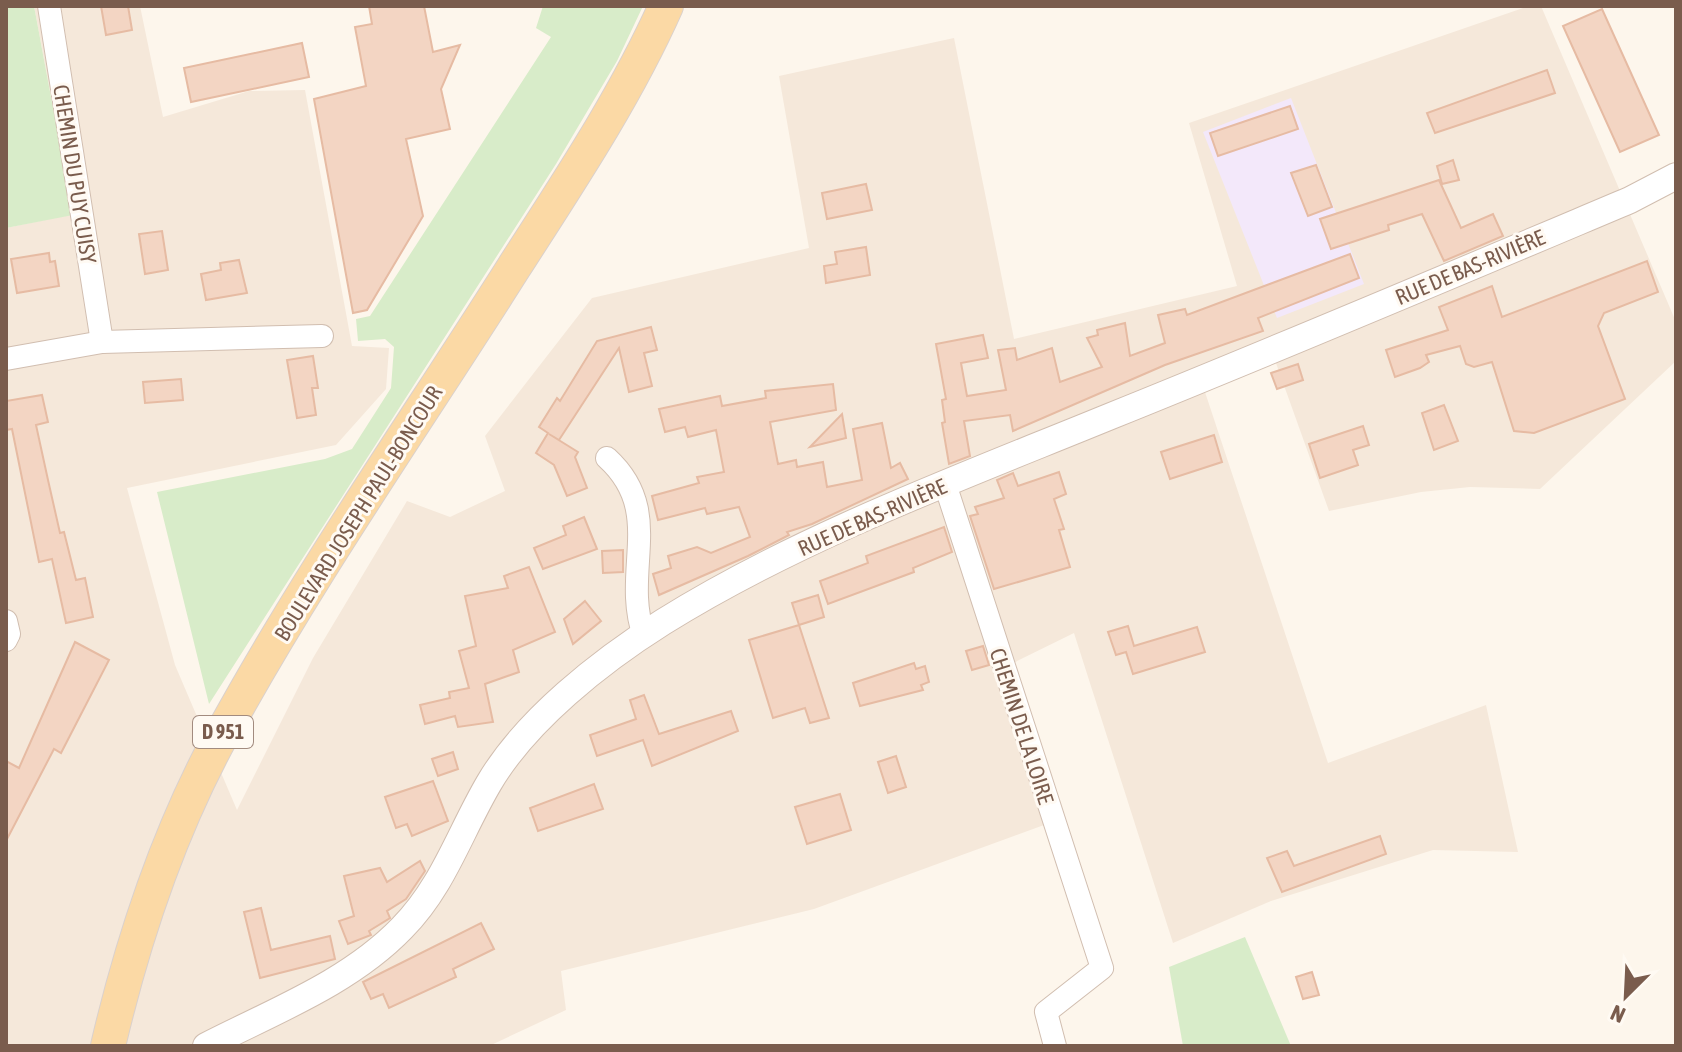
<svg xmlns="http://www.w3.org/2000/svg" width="1682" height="1052" font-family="'Asap Condensed',sans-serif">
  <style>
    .residential { fill: #f5e8da }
    .education { fill: #f3e8fa }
    .green { fill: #d8ecc9 }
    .building { fill: #f3d5c3; stroke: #e6bba3; stroke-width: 2 }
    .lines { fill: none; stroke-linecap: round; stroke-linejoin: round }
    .minor-casing { stroke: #d1beb0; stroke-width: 24 }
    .tertiary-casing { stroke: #d1beb0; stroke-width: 28 }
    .primary-casing { stroke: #dad1cd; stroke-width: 36 }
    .minor { stroke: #fff; stroke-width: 22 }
    .tertiary { stroke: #fff; stroke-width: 26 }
    .primary { stroke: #fbd9a5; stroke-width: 34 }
    .labels { text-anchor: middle; stroke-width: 6; stroke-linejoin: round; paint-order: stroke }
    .shield { fill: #fffaf3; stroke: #a28b7f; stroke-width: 2 }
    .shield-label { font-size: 20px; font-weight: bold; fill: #7a5c4d }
    .street-label { font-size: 22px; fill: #7a5c4d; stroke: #fffaf3 }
  </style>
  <rect width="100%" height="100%" fill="#fdf6ec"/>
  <polygon class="residential" points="34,6 140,6 163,117 249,91 305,90 352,346 389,348 386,389 336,445 127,488 175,665 237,810 313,658 407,501 450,517 505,491 485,436 592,298 809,248 779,76 954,38 1014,339 1237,286 1189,123 1529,6 1541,6 1676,322 1676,361 1540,489 1470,487 1421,492 1329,511 1272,352 1201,380 1328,763 1486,705 1518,852 1433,850 1271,901 1173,943 1074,633 997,671 1044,825 814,909 561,971 566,1010 489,1046 6,1046 6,228 73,214"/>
  <polygon class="education" points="1291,98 1364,284 1277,318 1203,132"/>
  <g class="green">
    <polygon points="6,6 34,6 73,215 6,228"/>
    <polygon points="543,6 643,6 617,61 556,164 209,704 157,492 325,459 352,449 391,388 394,347 385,339 358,341 356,319 370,316 551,37 536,28"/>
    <polygon points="1245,937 1291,1046 1183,1046 1169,967"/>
  </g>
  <g class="building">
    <polygon points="101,6 128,6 132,30 106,35"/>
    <polygon points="369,6 424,6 433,52 460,45 441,89 450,129 406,139 423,216 367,310 353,313 314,99 366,86 355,27 372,24"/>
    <polygon points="1602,9 1659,135 1620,152 1563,26"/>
    <polygon points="302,43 309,77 191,102 184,68"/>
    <polygon points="1547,70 1555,93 1435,133 1427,113"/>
    <polygon points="1290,106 1298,129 1218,156 1210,133"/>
    <polygon points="1453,160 1459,180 1442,184 1437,166"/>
    <polygon points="1316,165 1332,207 1308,216 1291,173"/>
    <polygon points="1439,180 1461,228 1493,214 1503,236 1444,261 1422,214 1388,225 1389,230 1331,249 1320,219"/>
    <polygon points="866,184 872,210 827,219 822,193"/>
    <polygon points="162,231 168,270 145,274 139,234"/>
    <polygon points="866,247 870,275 826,283 824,266 837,264 835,252"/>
    <polygon points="49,253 50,262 55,261 59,286 17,293 11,259"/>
    <polygon points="1350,254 1359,278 1258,318 1263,331 1165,365 1013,431 1010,415 964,421 970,456 949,464 942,423 945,422 942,400 946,399 936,344 983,335 988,358 961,363 967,396 1006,390 998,350 1015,348 1017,360 1052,348 1060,382 1102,367 1087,338 1098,335 1097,330 1125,323 1130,356 1165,343 1158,315 1185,309 1187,315"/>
    <polygon points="239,260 247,293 206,300 201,274 221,270 220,263"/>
    <polygon points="1647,261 1658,292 1604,313 1598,326 1625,399 1534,433 1514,431 1492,362 1474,367 1466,364 1460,346 1426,355 1429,362 1420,368 1395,377 1386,350 1448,330 1439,307 1492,286 1502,317"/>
    <polygon points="651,327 657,350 644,353 652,386 629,392 619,348 559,440 549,434 578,452 575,457 587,488 567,496 554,465 536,453 548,433 539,427 557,398 560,401 597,341"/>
    <polygon points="313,356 318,388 312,388 316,415 297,418 287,360"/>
    <polygon points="1298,364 1303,380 1277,389 1271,373"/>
    <polygon points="181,379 183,400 145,403 143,382"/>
    <polygon points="833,384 836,410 770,422 778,464 796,460 797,467 823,462 827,487 862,480 853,429 882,423 891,468 900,463 908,479 812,524 787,532 789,535 748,556 659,595 653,574 671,568 668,556 697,547 711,553 750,537 739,507 707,514 705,508 658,520 652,496 699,483 697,477 724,472 716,430 688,437 685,427 665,432 659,409 720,396 722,406 766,398 765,391"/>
    <polygon points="42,395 48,422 36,425 48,480 60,533 64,532 76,580 85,578 93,617 66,623 52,559 39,562 12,429 6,430 6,401"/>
    <polygon points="1444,405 1458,441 1434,450 1422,413"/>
    <polygon points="842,414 846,438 810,447"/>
    <polygon points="1363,426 1369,445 1353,450 1358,465 1320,478 1309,444"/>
    <polygon points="1214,435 1222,462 1170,479 1161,452"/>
    <polygon points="1059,472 1066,494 1054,499 1064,529 1059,530 1070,567 994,589 970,516 978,514 975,507 1004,498 997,480 1013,473 1018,486"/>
    <polygon points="584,517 597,549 543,569 534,548 566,535 563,526"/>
    <polygon points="944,527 952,552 913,568 914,572 828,604 820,581 868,563 866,556"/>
    <polygon points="623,550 623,572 603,573 602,551"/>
    <polygon points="529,567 555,632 513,650 519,672 485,684 493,722 458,727 455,716 425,724 420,705 450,698 449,692 469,688 459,651 476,646 465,596 508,588 504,576"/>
    <polygon points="818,595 824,617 799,625 829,718 810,723 805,708 773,718 749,640 799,625 792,603"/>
    <polygon points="585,601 601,621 573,644 564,619"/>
    <polygon points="1128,626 1134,646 1197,627 1205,652 1133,674 1126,652 1116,655 1108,632"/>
    <polygon points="75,642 109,660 61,753 54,749 6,841 6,761 19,768"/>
    <polygon points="983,646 989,665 972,670 966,651"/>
    <polygon points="914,663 916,669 925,666 929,682 921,685 923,690 860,706 853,683"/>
    <polygon points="644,695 659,734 731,711 738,731 652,766 643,740 597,756 590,735 636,719 630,700"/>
    <polygon points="453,752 458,769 438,776 432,759"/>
    <polygon points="896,756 906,787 888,793 878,762"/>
    <polygon points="433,781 448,821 412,836 407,824 396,828 385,797"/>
    <polygon points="594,784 603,809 538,831 530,808"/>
    <polygon points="840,794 851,830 807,844 795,807"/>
    <polygon points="1380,836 1386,854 1282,892 1267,858 1287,851 1294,866"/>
    <polygon points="420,861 425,871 406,899 387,911 390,918 369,931 371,935 348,944 339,921 354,916 344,876 380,868 387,882"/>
    <polygon points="261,908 271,950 330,936 335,959 260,978 244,912"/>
    <polygon points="481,923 494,949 453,969 456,977 389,1008 383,994 371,999 363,982"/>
    <polygon points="1312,972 1319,995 1303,999 1296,977"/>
  </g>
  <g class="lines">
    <defs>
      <g id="minor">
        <polyline points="49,6 102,342"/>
        <polyline points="6,359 102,342 322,336"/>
        <path d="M607 458C666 512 621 570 644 636"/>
        <polyline points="945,484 1102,968 1046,1012 1055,1046"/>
        <polyline points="6,621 9,634 6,640"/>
      </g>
      <path id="tertiary" d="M206 1046C272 1012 349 983 402 928 443 887 460 832 489 783 526 720 601 661 663 622 799 537 962 477 1111 416 1285 346 1457 273 1630 200L1676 176"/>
      <path id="primary" d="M108 1046C133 939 169 831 222 734 310 573 416 422 514 267 568 183 625 98 666 6"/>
    </defs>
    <use href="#minor" class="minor-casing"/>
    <use href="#tertiary" class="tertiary-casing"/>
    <use href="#primary" class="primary-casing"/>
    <use href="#minor" class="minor"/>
    <use href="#tertiary" class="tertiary"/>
    <use href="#primary" class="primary"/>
  </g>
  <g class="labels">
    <rect class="shield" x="193" y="716" width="60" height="32" rx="6"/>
    <g class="shield-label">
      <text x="223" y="739">D 951</text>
    </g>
    <g class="street-label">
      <text transform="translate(75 174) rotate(81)" y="8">CHEMIN DU PUY CUISY</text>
      <text transform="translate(1470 267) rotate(-23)" y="8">RUE DE BAS-RIVIÈRE</text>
      <text transform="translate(358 513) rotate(-58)" y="8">BOULEVARD JOSEPH PAUL-BONCOUR</text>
      <text transform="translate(872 517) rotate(-24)" y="8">RUE DE BAS-RIVIÈRE</text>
      <text transform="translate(1022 726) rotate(72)" y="8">CHEMIN DE LA LOIRE</text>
    </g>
  </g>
  <rect width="1682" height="1052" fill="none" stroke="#7a5c4d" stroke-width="16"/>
  <g transform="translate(1626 996) rotate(204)" stroke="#fffaf3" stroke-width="6" paint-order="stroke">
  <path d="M0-6L14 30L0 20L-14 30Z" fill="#7a5c4d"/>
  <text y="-12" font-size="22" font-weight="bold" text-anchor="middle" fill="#7a5c4d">N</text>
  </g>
</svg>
